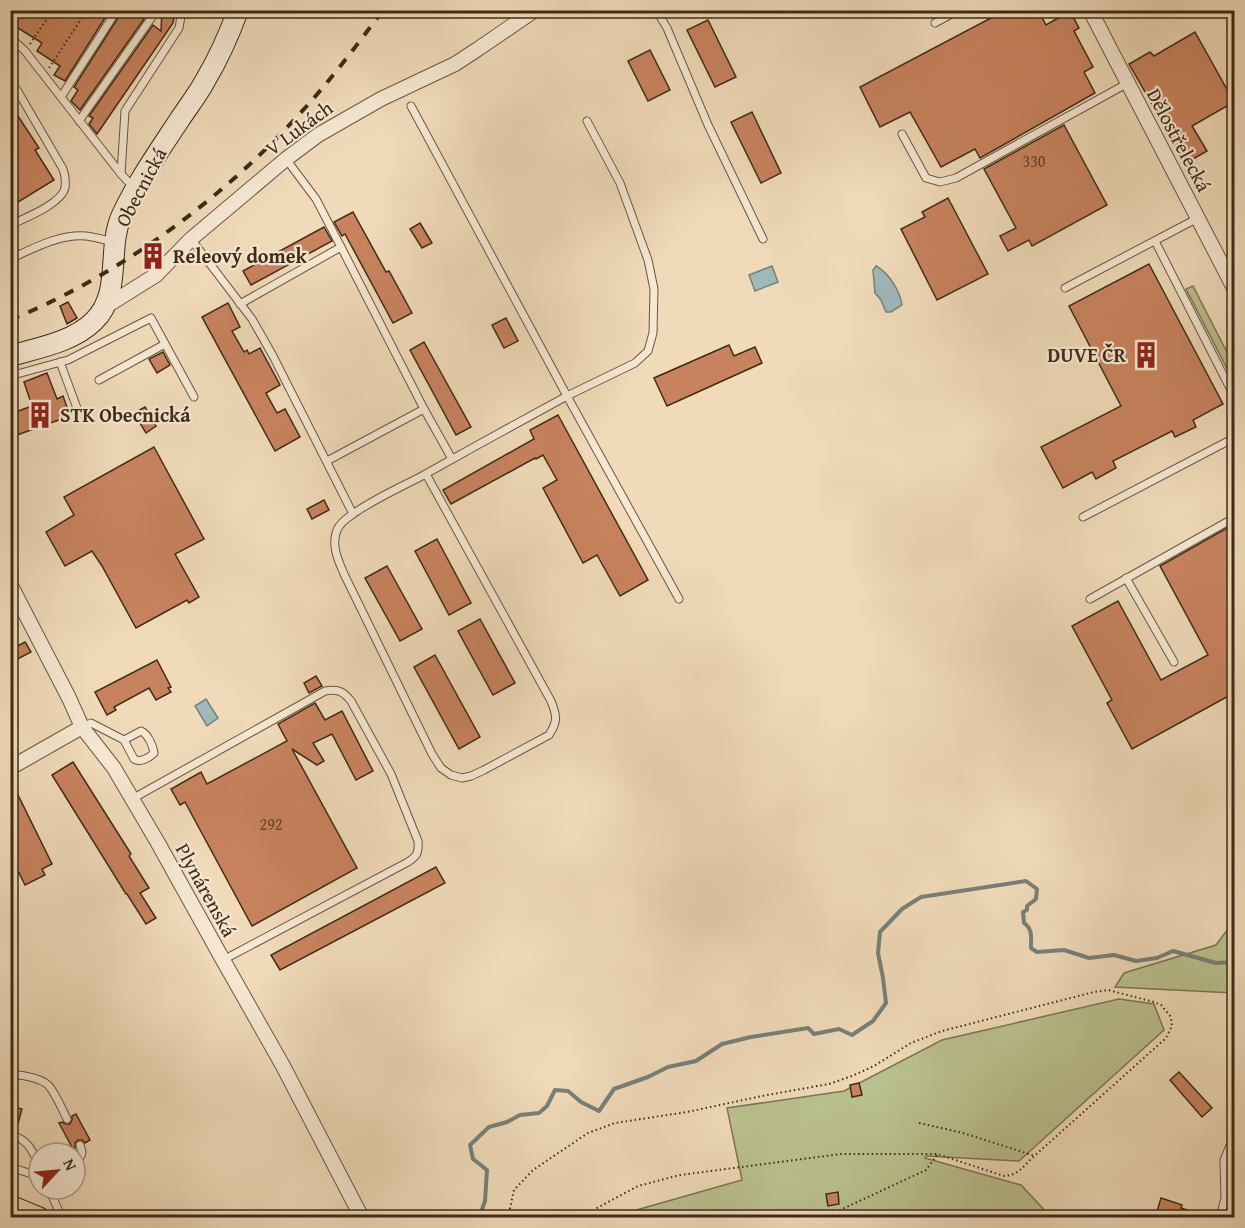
<svg xmlns="http://www.w3.org/2000/svg" width="1245" height="1228" font-family="'Gentium Book Plus',serif">
  <style>
    .green { fill: #bac08f; stroke: #7c7654; stroke-width: 1.5 }
    .water { fill: #9fb8ba; stroke: #788079; stroke-width: 1.5 }
    .lines { fill: none; stroke-linecap: round; stroke-linejoin: round }
    .stream { stroke: #788079; stroke-width: 4 }
    .building { fill: #c8835e; stroke: #3e2b18; stroke-width: 1.5 }
    .lane-casing { stroke: #6a5740; stroke-width: 9 }
    .street-casing { stroke: #6a5740; stroke-width: 16 }
    .secondary-casing { stroke: #3e2b18; stroke-width: 22 }
    .primary-casing { stroke: #3e2b18; stroke-width: 23 }
    .path { stroke: #3e2b18; stroke-width: 2; stroke-dasharray: 1.5 3; stroke-linecap: butt }
    .lane { stroke: #f5e7d2; stroke-width: 7 }
    .street { stroke: #f5e7d2; stroke-width: 14 }
    .secondary { stroke: #f5e7d2; stroke-width: 20 }
    .primary { stroke: #f0dab9; stroke-width: 21 }
    .rail { stroke: #3e2b18; stroke-width: 4; stroke-dasharray: 10 10; stroke-linecap: butt }
    .labels { text-anchor: middle; stroke-width: 4.5; stroke-linejoin: round; paint-order: stroke }
    .number-label { font-size: 16px; fill: #60412a }
    .street-label { font-size: 20px; fill: #3e2b18; stroke: #f5e7d2 }
    .poi-label { font-size: 20px; font-weight: bold; fill: #3e2b18; stroke: #f5e7d2; text-anchor: start }
  </style>
  <rect width="100%" height="100%" fill="#f0dab9"/>
  <filter id="stains"><feTurbulence type="fractalNoise" baseFrequency=".00333" numOctaves="4"/><feColorMatrix values="0 0 0 0 .2 0 0 0 0 .09 0 0 0 0 .02 0 0 0 .5 -.17"/></filter>
  <radialGradient id="worn" r=".72"><stop offset=".6" stop-color="#630" stop-opacity="0"/><stop offset="1" stop-color="#630" stop-opacity=".3"/></radialGradient>
  <g class="green">
    <polygon points="1193,286 1234,366 1234,382 1186,289"/>
    <polygon points="1234,921 1234,993 1115,987 1124,973 1216,945"/>
    <polygon points="1119,999 1154,1004 1164,1030 1019,1161 926,1156 925,1158 1021,1185 1051,1217 622,1218 626,1213 742,1180 727,1108 844,1091 942,1040"/>
  </g>
  <g class="water">
    <polygon points="772,266 778,282 755,291 749,275"/>
    <path d="M876 266C889 273 900 291 902 305L891 312H886L881 300 875 293 873 270Z"/>
    <polygon points="206,699 218,718 207,726 195,706"/>
  </g>
  <g class="lines">
    <g class="stream">
      <path d="M204 1218 205 1216C217 1213 230 1208 240 1218"/>
      <path d="M479 1218 485 1201 487 1170 473 1159 470 1145 489 1127 507 1122 520 1115 539 1113 547 1106 555 1090 568 1091 581 1102 599 1111 614 1089 648 1077 668 1067 696 1061 722 1044 751 1037 808 1028 814 1034 839 1029 852 1035 873 1021 886 1003 883 978 878 953 880 932 902 909 921 897 1026 881 1037 889 1036 899 1027 906V910L1023 912 1024 923C1033 929 1031 938 1031 948L1037 952 1064 950 1089 958 1114 955 1136 961 1157 958 1173 951 1216 963 1234 962"/>
    </g>
  </g>
  <g class="building">
    <polygon points="14,10 110,10 65,81 54,75 60,66 37,51 42,43 10,23 10,16"/>
    <polygon points="123,10 143,10 140,16 144,19 80,110 71,101 78,90 74,87"/>
    <polygon points="162,10 175,10 173,23 97,134 89,124 93,118 89,116 153,25 161,31"/>
    <polygon points="1006,10 1038,10 1046,25 1065,14 1066,18 1072,15 1079,28 1074,31 1093,67 1084,72 1095,93 980,158 975,149 941,167 910,112 880,127 860,87"/>
    <polygon points="708,20 736,77 715,87 687,30"/>
    <polygon points="1195,32 1234,102 1192,126 1207,151 1186,163 1129,64 1150,52 1154,56"/>
    <polygon points="650,50 670,90 648,101 628,61"/>
    <polygon points="10,104 39,148 35,150 54,180 10,207"/>
    <polygon points="752,112 781,173 761,183 731,122"/>
    <polygon points="1064,125 1107,205 1032,246 1029,240 1008,251 1000,236 1016,228 984,169"/>
    <polygon points="948,198 988,274 937,300 901,229 925,217 922,212"/>
    <polygon points="353,212 386,272 389,271 412,313 393,323 345,234 342,236 334,222"/>
    <polygon points="420,223 432,243 422,248 410,229"/>
    <polygon points="324,227 332,241 251,285 243,271"/>
    <polygon points="1149,264 1223,404 1193,420 1196,427 1175,437 1172,431 1113,461 1116,468 1096,479 1092,472 1063,488 1041,447 1121,406 1069,306"/>
    <polygon points="68,302 77,318 67,324 60,306"/>
    <polygon points="228,303 240,327 232,331 244,352 247,350 249,354 260,348 280,385 266,393 277,413 285,409 300,437 275,451 202,317"/>
    <polygon points="506,318 518,341 504,348 492,325"/>
    <polygon points="424,342 471,427 456,435 410,350"/>
    <polygon points="729,345 734,356 755,347 762,363 667,406 654,378"/>
    <polygon points="163,352 170,365 157,373 149,359"/>
    <polygon points="47,373 57,399 63,396 70,416 17,435 14,424 10,426 10,414 32,406 24,382"/>
    <polygon points="145,407 156,426 146,433 134,413"/>
    <polygon points="558,415 648,580 620,596 597,555 583,563 543,488 557,480 543,455 536,459 535,458 451,504 443,490 534,439 530,430"/>
    <polygon points="154,447 204,539 175,554 199,597 189,603 187,600 136,628 102,566 92,551 65,566 46,532 74,515 64,497"/>
    <polygon points="324,500 329,510 312,519 307,509"/>
    <polygon points="1234,524 1234,693 1132,749 1107,703 1112,700 1072,626 1118,601 1161,680 1208,655 1160,566"/>
    <polygon points="437,539 471,603 449,615 415,551"/>
    <polygon points="387,566 422,629 400,641 365,578"/>
    <polygon points="480,619 515,683 493,695 458,631"/>
    <polygon points="25,642 31,652 10,663 10,650"/>
    <polygon points="435,655 480,737 459,749 414,667"/>
    <polygon points="157,660 171,687 168,688 171,692 156,700 149,688 114,707 116,710 107,715 95,692"/>
    <polygon points="316,676 322,686 309,693 304,683"/>
    <polygon points="315,703 325,720 342,711 373,771 356,780 332,734 313,743 324,761 317,765 292,749 357,868 252,926 185,802 180,805 171,789 201,772 207,784 287,741 278,724"/>
    <polygon points="73,762 131,854 129,856 149,888 140,893 156,918 146,924 127,894 126,894 52,775"/>
    <polygon points="17,793 52,864 42,869 45,875 25,885 19,873 16,874 14,870 10,872 10,797"/>
    <polygon points="436,867 445,883 280,970 271,955"/>
    <polygon points="1179,1072 1212,1108 1202,1117 1170,1080"/>
    <polygon points="859,1083 862,1095 852,1097 850,1085"/>
    <polygon points="10,1106 22,1109 16,1131 10,1129"/>
    <polygon points="76,1114 90,1140 85,1143 82,1140 78,1140 75,1143 75,1148 73,1149 59,1123 62,1122 66,1124 70,1124 72,1120 72,1116"/>
    <polygon points="838,1192 839,1204 828,1206 826,1194"/>
    <polygon points="1161,1198 1182,1205 1181,1208 1203,1215 1203,1218 1155,1218"/>
  </g>
  <g class="lines">
    <defs>
      <g id="lane">
        <polyline points="656,10 667,28 708,125 763,239"/>
        <polyline points="935,23 959,10"/>
        <polyline points="10,37 25,51 121,174 134,188"/>
        <path d="M10 81 17 90 63 169C65 175 66 181 65 188 61 204 25 218 10 225"/>
        <polyline points="61,97 117,10"/>
        <path d="M411 106 567 396C519 422 470 449 422 476 399 488 374 499 353 514 347 518 340 523 337 530 331 545 338 560 344 574L432 754 441 768 451 775 462 778 471 776 484 770 549 735C558 721 557 716 551 701L426 474"/>
        <polyline points="79,121 152,17 153,10"/>
        <polyline points="587,121 620,183 648,260 654,289 653,333 648,351 635,363 567,396 679,599"/>
        <polyline points="902,134 926,178 940,182 956,178 1128,83"/>
        <polyline points="286,159 316,199 341,247"/>
        <polyline points="121,174 125,111 179,28 182,10"/>
        <polyline points="191,239 252,319 273,356 353,514"/>
        <polyline points="1155,241 1234,396"/>
        <path d="M10 259C34 248 59 234 86 236 95 237 105 240 114 242"/>
        <polyline points="1065,288 1198,218"/>
        <polyline points="240,304 341,247 424,409 452,459"/>
        <polyline points="60,362 77,408"/>
        <polyline points="10,376 68,360 151,318 194,397"/>
        <polyline points="99,380 165,344"/>
        <polyline points="327,461 424,409"/>
        <polyline points="1083,517 1234,438"/>
        <polyline points="1126,578 1174,662"/>
        <polyline points="1090,599 1234,518"/>
        <path d="M82 727 91 723 124 740 134 759C140 763 149 758 154 753 153 746 148 734 141 731L124 740"/>
        <path d="M132 799 325 691C338 689 343 691 351 701L391 774 418 841C419 853 417 856 408 862L223 960"/>
        <path d="M10 1074C21 1075 39 1077 48 1085 55 1092 62 1109 67 1119"/>
        <path d="M10 1134C29 1141 31 1148 39 1165"/>
        <polyline points="75,1160 81,1156 82,1152 80,1145"/>
        <polyline points="10,1167 35,1175 39,1178"/>
        <polyline points="49,1189 62,1218"/>
        <polyline points="1220,1218 1225,1198 1224,1160 1234,1136"/>
      </g>
      <g id="street">
        <polyline points="1090,10 1234,288"/>
        <polyline points="105,307 156,275 191,239 286,159 318,135 381,99 455,64 478,49 535,10"/>
        <polyline points="10,584 69,698 82,727 114,768 158,843 223,960 283,1066 362,1218"/>
        <polyline points="10,768 82,727"/>
      </g>
      <path id="secondary" d="M10 356C38 348 73 342 94 321 122 294 107 250 121 217 137 182 159 151 180 119 188 107 198 94 205 81 218 59 229 35 238 10"/>
      <polyline id="primary" points="10,1206 39,1218"/>
    </defs>
    <use href="#lane" class="lane-casing"/>
    <use href="#street" class="street-casing"/>
    <use href="#secondary" class="secondary-casing"/>
    <use href="#primary" class="primary-casing"/>
    <g class="path">
      <polyline points="30,44 53,10"/>
      <polyline points="49,68 87,10"/>
      <polyline points="919,1123 963,1133 1035,1156"/>
      <path d="M509 1218V1213L514 1190 533 1170 588 1133 615 1123 687 1112 767 1095 829 1084 852 1076 874 1066 911 1043 942 1031 1094 992 1108 990 1154 1002 1161 1005 1171 1017 1172 1026 1166 1038 1031 1159C1022 1168 1018 1175 1004 1176L937 1154H841L680 1175 638 1186 597 1208 589 1218"/>
      <polyline points="823,1218 926,1170 937,1155"/>
    </g>
    <use href="#lane" class="lane"/>
    <use href="#street" class="street"/>
    <use href="#secondary" class="secondary"/>
    <use href="#primary" class="primary"/>
    <path class="rail" d="M10 320C116 277 217 203 294 120 326 86 355 48 383 10"/>
  </g>
  <defs>
    <symbol id="building-bare" viewBox="-9 -9 18 18"><path d="M-4-6H4V6H1V3H-1V6H-4ZM-2.5-4.3h1.7v1.8h-1.7ZM.8-4.3h1.7v1.8H.8ZM-2.5-1h1.7V.8h-1.7ZM.8-1h1.7V.8H.8Z" fill="#8f2418" stroke="#f5e7d2" stroke-width="2.5" paint-order="stroke"/></symbol>
  </defs>
  <g fill-rule="evenodd">
    <use href="#building-bare" x="134" y="237" width="38" height="38"/>
    <use href="#building-bare" x="1127" y="336" width="38" height="38"/>
    <use href="#building-bare" x="21" y="396" width="38" height="38"/>
  </g>
  <g class="labels">
    <g class="number-label">
      <text x="1034" y="167">330</text>
      <text x="271" y="830">292</text>
    </g>
    <g class="street-label">
      <text transform="translate(299 128) rotate(-36)" y="7">V Lukách</text>
      <text transform="translate(1179 140) rotate(62)" y="7">Dělostřelecká</text>
      <text transform="translate(141 187) rotate(-62)" y="7">Obecnická</text>
      <text transform="translate(206 890) rotate(61)" y="7">Plynárenská</text>
    </g>
    <g class="poi-label">
      <text x="173" y="263">Releový domek</text>
      <text x="1126" y="362" text-anchor="end">DUVE ČR</text>
      <text x="60" y="422">STK Obecnická</text>
    </g>
  </g>
  <rect width="1245" height="1228" fill="none" stroke="#f0dab9" stroke-width="36"/>
  <rect x="12" y="12" width="1221" height="1204" fill="none" stroke="#3e2b18" stroke-width="3"/>
  <rect x="18" y="18" width="1209" height="1192" fill="none" stroke="#3e2b18" stroke-width="1.5"/>
  <g transform="translate(57 1171) rotate(64)"><circle r="28" fill="#f5e7d2" stroke="#ac9c88" stroke-width="1.5"/>
  <path d="M0-4.5L10 22L0 15L-10 22Z" fill="#8f2418"/>
  <text y="-9" font-size="16" font-weight="bold" text-anchor="middle" fill="#3e2b18">N</text>
  </g>
  <rect width="100%" height="100%" filter="url(#stains)"/>
  <rect width="100%" height="100%" fill="url(#worn)"/>
</svg>
